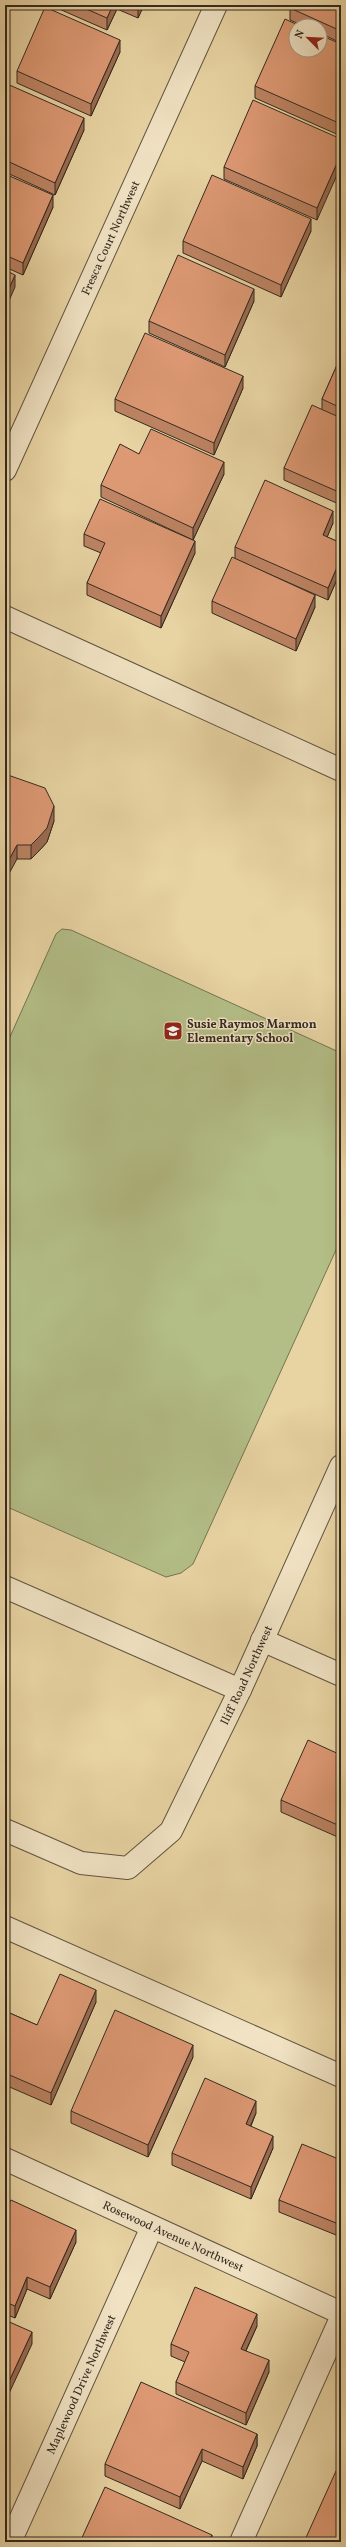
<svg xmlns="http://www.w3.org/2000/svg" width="346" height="2547" font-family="Vollkorn,serif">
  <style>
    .green { fill: #b3bd86; stroke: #737454 }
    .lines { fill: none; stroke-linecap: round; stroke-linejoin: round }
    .minor-casing { stroke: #605441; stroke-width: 24 }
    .minor { stroke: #f0e2c3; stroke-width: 22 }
    .wall { fill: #be8464; stroke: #332a21 }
    .shaded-wall { fill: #9b6b51; stroke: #332a21 }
    .building { fill: #dd9974; stroke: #332a21 }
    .labels { text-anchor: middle; stroke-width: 3; stroke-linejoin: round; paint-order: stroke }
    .street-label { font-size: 12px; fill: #332a21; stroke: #f0e2c3 }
    .poi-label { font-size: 12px; font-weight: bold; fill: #332a21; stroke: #f0e2c3; text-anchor: start }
  </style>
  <rect width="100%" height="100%" fill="#e8d3a2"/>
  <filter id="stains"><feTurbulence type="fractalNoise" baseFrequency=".005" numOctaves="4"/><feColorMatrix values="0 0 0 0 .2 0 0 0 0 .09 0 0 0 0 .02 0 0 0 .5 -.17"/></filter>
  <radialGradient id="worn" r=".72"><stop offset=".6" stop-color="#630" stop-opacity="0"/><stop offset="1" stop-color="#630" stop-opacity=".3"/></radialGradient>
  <polygon class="green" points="62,929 71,930 341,1053 341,1239 193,1564 181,1573 166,1577 5,1506 5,1048 56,934"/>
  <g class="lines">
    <defs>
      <g id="minor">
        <path id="s1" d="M5 470 216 5"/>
        <polyline points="5,617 341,770"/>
        <polyline points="5,1587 240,1690"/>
        <polyline points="262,1640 341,1675"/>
        <path id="s2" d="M5 1830 81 1863 128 1868 171 1831 240 1690 341 1466"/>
        <polyline points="5,1927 341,2076"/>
        <path id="s3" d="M5 2159 341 2313"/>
        <path id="s4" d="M10 2542 152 2227"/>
        <polyline points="241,2542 341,2318"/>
      </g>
    </defs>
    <use href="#minor" class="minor-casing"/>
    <use href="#minor" class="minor"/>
  </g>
  <g class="wall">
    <polygon points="50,5 144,5 138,18 117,9 107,30"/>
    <polygon points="341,5 341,43 320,33 320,26 304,26 290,20 290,8"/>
    <polygon points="341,44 341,136 255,98 255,86"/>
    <polygon points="120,52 91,116 17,83 17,71"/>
    <polygon points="5,83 84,130 55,195 5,172"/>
    <polygon points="341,139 317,220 224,179 224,167"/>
    <polygon points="5,174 53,207 23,275 5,267"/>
    <polygon points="311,231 281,297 183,253 183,241"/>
    <polygon points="254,301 225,367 149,333 149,321"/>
    <polygon points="341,356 341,505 284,480 284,468 322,409 322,399"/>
    <polygon points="243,388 214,455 115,411 115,399"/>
    <polygon points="139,454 224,474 193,540 101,497 101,485"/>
    <polygon points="333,523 327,537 341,543 341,570 328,600 235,559 235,547"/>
    <polygon points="84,534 195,553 161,628 87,595 87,583 101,553 84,546"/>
    <polygon points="212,601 315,607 296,651 212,613"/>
    <polygon points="5,774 54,821 47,842 39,851 31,859 17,859"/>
    <polygon points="341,1755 341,1836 340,1838 281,1812 281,1800"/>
    <polygon points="96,2002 51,2105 5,2085 5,2011 37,2025"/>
    <polygon points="193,2057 148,2157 71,2123 71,2111"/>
    <polygon points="256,2113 251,2126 273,2148 251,2199 172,2165 172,2153"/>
    <polygon points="341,2160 341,2237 279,2212 279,2200"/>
    <polygon points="5,2212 76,2242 50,2299 27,2289 15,2318 5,2314"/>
    <polygon points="257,2326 246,2351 269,2372 246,2425 176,2394 176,2382 185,2362 171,2356 171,2344"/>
    <polygon points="257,2434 257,2446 243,2479 202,2461 180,2509 105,2476 105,2464"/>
  </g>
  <g class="shaded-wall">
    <polygon points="113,5 117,5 117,9 107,30 107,18"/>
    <polygon points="138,5 144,5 138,18"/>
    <polygon points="120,40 120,52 91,116 91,104"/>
    <polygon points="84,118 84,130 55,195 55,183"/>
    <polygon points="341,154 341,166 317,220 317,208"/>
    <polygon points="53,195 53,207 23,275 23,263"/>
    <polygon points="311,219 311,231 281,297 281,285"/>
    <polygon points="15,275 15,287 5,310 5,298"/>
    <polygon points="254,289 254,301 225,367 225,355"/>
    <polygon points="243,376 243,388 214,455 214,443"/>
    <polygon points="224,462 224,474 193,540 193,528"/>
    <polygon points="333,511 333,523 323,547 323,535"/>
    <polygon points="195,541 195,553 161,628 161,616"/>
    <polygon points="341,558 341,570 328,600 328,588"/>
    <polygon points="315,595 315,607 296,651 296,639"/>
    <polygon points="54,806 54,821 47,842 39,851 31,859 31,845"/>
    <polygon points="17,845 17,859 5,881 5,867"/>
    <polygon points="341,1824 341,1836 340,1838 340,1826"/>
    <polygon points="96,1990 96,2002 51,2105 51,2093"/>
    <polygon points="193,2045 193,2057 148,2157 148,2145"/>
    <polygon points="256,2101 256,2113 246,2136 246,2124"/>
    <polygon points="273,2136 273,2148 251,2199 251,2187"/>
    <polygon points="76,2230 76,2242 50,2299 50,2287"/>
    <polygon points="27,2277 27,2289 15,2318 15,2306"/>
    <polygon points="257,2314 257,2326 241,2361 241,2349"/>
    <polygon points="32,2332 32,2344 5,2402 5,2390"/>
    <polygon points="269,2360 269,2372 246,2425 246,2413"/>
    <polygon points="257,2434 257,2446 243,2479 243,2467"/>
    <polygon points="202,2449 202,2461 180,2509 180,2497"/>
    <polygon points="212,2535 212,2542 208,2542"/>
  </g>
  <g class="building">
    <polygon points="77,5 113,5 107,18"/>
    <polygon points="291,5 341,5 341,31 290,8"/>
    <polygon points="45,7 120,40 91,104 17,71"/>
    <polygon points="285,19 300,26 296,26 296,50 320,50 320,35 341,44 341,124 255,86"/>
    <polygon points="5,83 84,118 55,183 5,160"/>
    <polygon points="253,100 341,139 341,154 317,208 224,167"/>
    <polygon points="5,174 53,195 23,263 5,255"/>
    <polygon points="212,175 311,219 281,285 183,241"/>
    <polygon points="178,255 254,289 225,355 149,321"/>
    <polygon points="5,270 15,275 5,298"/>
    <polygon points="145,333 243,376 214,443 115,399"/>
    <polygon points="341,356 341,408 322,399"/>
    <polygon points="312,405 341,418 341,493 284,468"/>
    <polygon points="151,429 224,462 193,528 101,485 120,444 139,454"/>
    <polygon points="265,480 333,511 323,535 341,543 341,558 328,588 235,547"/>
    <polygon points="100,499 195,541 161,616 87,583 105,543 84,534"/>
    <polygon points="232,557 315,595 296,639 212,601"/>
    <polygon points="5,774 45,788 54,806 47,828 39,837 31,845 17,845 5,867"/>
    <polygon points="308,1740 341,1755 341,1824 340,1826 281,1800"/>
    <polygon points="60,1974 96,1990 51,2093 5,2073 5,2011 37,2025"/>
    <polygon points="115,2010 193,2045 148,2145 71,2111"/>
    <polygon points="205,2078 256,2101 246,2124 273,2136 251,2187 172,2153"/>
    <polygon points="302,2144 341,2160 341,2225 279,2200"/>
    <polygon points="11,2200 76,2230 50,2287 27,2277 15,2306 5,2302 5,2212"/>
    <polygon points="195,2287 257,2314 241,2349 269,2360 246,2413 176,2382 189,2352 171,2344"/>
    <polygon points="5,2320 32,2332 5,2390"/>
    <polygon points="141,2382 257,2434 243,2467 202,2449 180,2497 105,2464"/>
    <polygon points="336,2471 341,2473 341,2542 304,2542"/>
    <polygon points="105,2487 212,2535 208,2542 80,2542"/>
  </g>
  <defs>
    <symbol id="school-square" viewBox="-11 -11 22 22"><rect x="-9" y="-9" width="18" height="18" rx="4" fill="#8f2418" stroke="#f0e2c3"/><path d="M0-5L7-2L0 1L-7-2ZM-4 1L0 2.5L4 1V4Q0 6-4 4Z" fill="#fff"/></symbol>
  </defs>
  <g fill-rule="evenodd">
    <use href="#school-square" x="162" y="1020" width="22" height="22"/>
  </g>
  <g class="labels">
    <g class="street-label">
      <text dy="4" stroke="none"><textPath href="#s1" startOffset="255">Fresca Court Northwest</textPath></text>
      <text dy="4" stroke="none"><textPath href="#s2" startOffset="360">Iliff Road Northwest</textPath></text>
      <text dy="4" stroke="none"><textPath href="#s3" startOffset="185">Rosewood Avenue Northwest</textPath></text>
      <text dy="4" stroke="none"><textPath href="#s4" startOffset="173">Maplewood Drive Northwest</textPath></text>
    </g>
    <g class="poi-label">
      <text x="187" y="1028">Susie Raymos Marmon<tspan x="187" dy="14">Elementary School</tspan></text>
    </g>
  </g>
  <rect width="346" height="2547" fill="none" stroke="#e8d3a2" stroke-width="20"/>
  <rect x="6" y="6" width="334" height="2535" fill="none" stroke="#332a21" stroke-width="2"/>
  <rect x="10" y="10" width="326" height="2527" fill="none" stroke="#332a21"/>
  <g transform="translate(308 38) rotate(294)"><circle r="19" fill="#f0e2c3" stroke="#a49882"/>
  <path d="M0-3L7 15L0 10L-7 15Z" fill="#8f2418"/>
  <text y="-6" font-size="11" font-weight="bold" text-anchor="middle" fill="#332a21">N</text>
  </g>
  <rect width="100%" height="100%" filter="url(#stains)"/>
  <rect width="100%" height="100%" fill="url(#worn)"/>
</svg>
